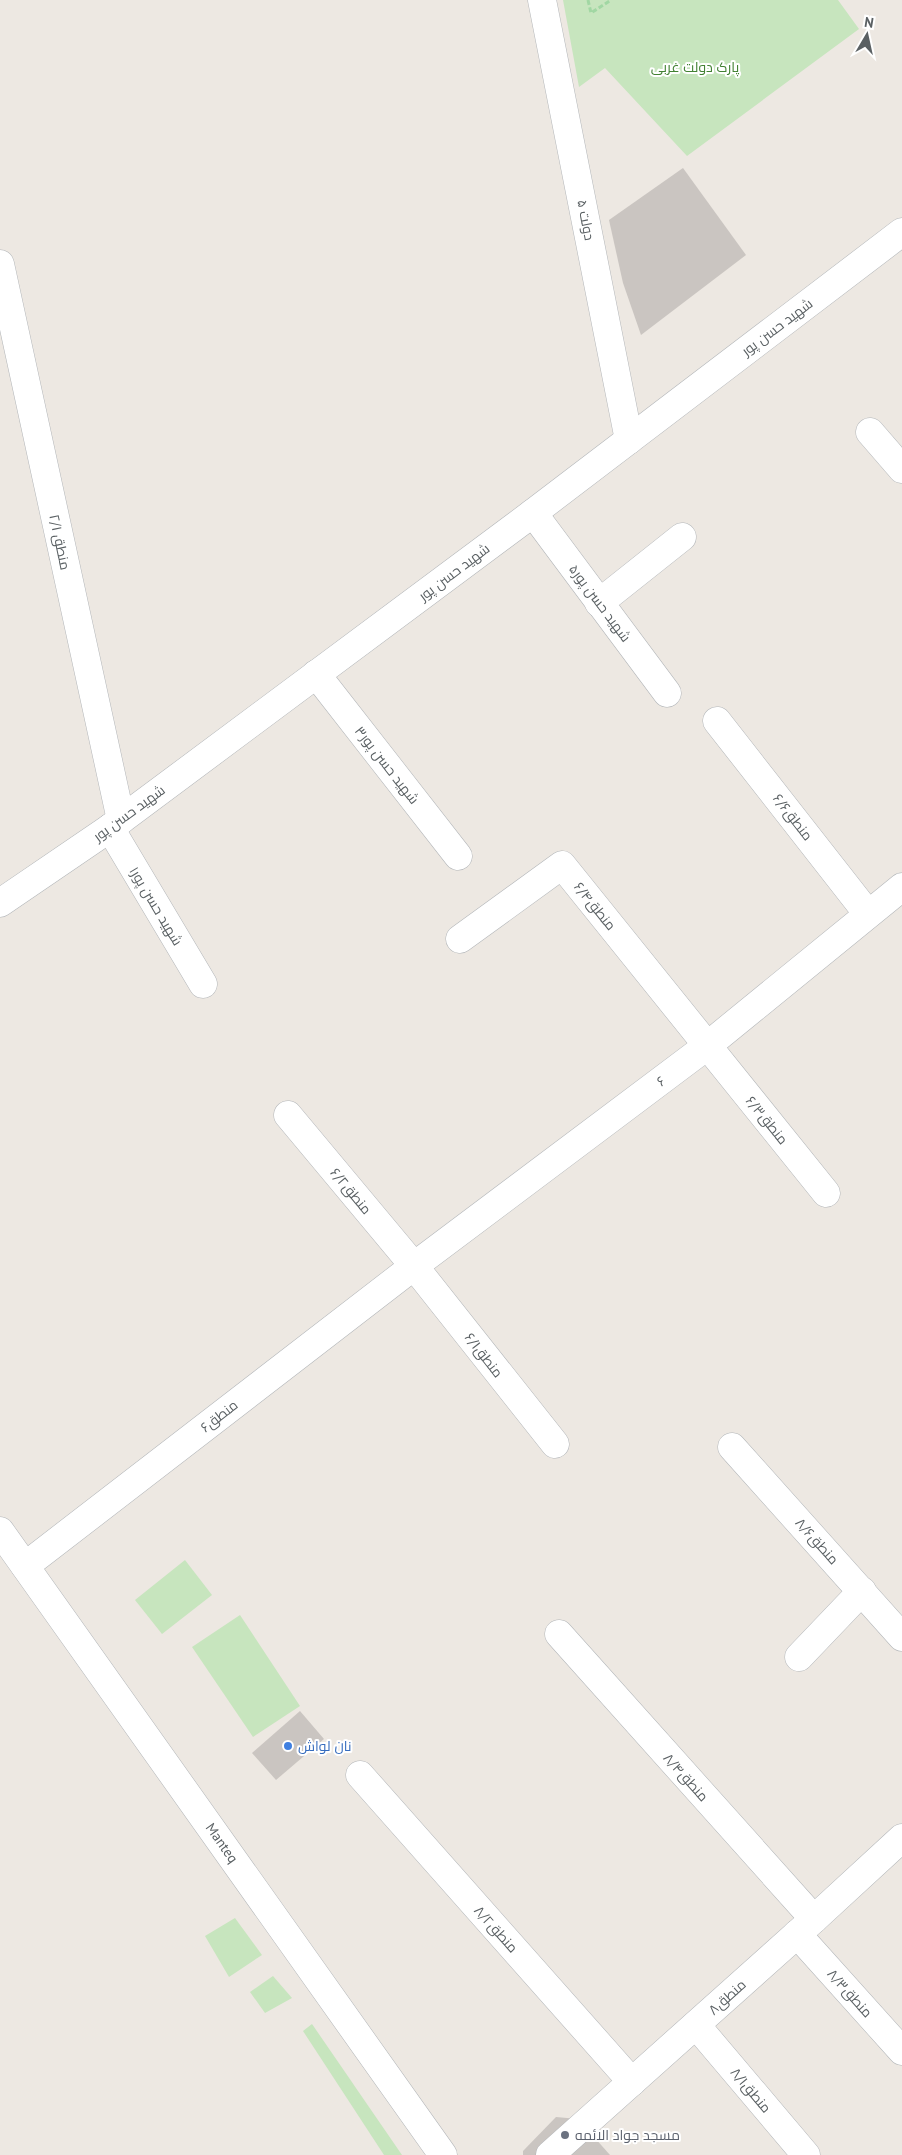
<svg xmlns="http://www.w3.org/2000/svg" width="902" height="2155" font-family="'PT Sans',Cairo,sans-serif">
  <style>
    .green { fill: #c7e5be }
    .building { fill: #cac5c1 }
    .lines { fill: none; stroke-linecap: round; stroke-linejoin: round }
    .minor-casing { stroke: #b3b6b9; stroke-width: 29 }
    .tertiary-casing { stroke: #b3b6b9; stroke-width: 29 }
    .path { stroke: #a1d7a3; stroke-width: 3; stroke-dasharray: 5 2.5; stroke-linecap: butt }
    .minor { stroke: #fff; stroke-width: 28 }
    .tertiary { stroke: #fff; stroke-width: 28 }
    .shop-dot { fill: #3f7fe0; stroke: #fff; stroke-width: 2 }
    .worship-dot { fill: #6b7280; stroke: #fff; stroke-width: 2 }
    .labels { text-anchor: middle; stroke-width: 4; stroke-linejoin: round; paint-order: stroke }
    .park-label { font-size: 14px; fill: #428133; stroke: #fff }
    .street-label { font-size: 14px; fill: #5a6063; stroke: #fff }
    .shop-label { font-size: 14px; fill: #366cbe; stroke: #fff; text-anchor: start }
    .worship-label { font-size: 14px; fill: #5b616d; stroke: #fff; text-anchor: start }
  </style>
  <rect width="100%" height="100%" fill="#ede8e2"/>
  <g class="green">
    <polygon points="563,0 838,0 859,29 687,156 605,68 579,87"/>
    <polygon points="185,1560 212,1595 162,1634 135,1600"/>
    <polygon points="240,1615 300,1706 253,1737 192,1647"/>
    <polygon points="235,1918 262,1955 229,1977 205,1936"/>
    <polygon points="273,1976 292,1998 265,2013 250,1992"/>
    <polygon points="312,2024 402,2155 384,2155 303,2031"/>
  </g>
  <g class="building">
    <polygon points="683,168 746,255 641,335 623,283 609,220"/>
    <polygon points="300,1711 324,1739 276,1780 252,1753"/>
    <polygon points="556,2117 578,2119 610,2155 523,2155 523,2151"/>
  </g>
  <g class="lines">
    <defs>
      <g id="minor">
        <polyline points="542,0 629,440"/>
        <polyline points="0,264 121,820"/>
        <polyline points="870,432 902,469"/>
        <polyline points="533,513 667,693"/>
        <polyline points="599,603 682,537"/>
        <polyline points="316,674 458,856"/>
        <polyline points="717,721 868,914"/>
        <polyline points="110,828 203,984"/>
        <polyline points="0,903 110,828 533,513 902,232"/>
        <polyline points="460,939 562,865 826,1193"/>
        <polyline points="288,1115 414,1266 555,1444"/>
        <polyline points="732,1447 902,1637"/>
        <polyline points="25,1566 414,1266 707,1046 902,887"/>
        <polyline points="559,1634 814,1919"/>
        <polyline points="799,1657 862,1591"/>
        <polyline points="360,1775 632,2082"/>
        <polyline points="797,1934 902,2051"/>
        <polyline points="696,2025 806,2155"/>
        <polyline points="550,2155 814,1919 902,1838"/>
      </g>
      <polyline id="tertiary" points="0,1531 443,2155"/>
    </defs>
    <use href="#minor" class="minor-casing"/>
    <use href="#tertiary" class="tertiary-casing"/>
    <polyline class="path" points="588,0 591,13 611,0"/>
    <use href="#minor" class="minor"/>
    <use href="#tertiary" class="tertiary"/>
  </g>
  <circle class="shop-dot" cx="288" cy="1746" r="5"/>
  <circle class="worship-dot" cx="565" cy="2135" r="5"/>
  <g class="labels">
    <g class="park-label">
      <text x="695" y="72">پارک دولت غربی</text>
    </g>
    <g class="street-label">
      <text transform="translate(586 220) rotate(79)" y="5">۵ دولت</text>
      <text transform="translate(777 327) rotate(-37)" y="5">شهید حسن پور</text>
      <text transform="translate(60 542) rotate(78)" y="5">منطق ۲/۱</text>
      <text transform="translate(454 572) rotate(-37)" y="5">شهید حسن پور</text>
      <text transform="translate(600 603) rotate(53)" y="5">شهید حسن پور۵</text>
      <text transform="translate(387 765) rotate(52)" y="5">شهید حسن پور۳</text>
      <text transform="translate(129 813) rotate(-36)" y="5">شهید حسن پور</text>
      <text transform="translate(793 817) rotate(52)" y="5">منطق۶/۶</text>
      <text transform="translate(156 906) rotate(59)" y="5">شهید حسن پور۱</text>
      <text transform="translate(595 906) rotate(51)" y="5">منطق۶/۴</text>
      <text transform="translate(661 1081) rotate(-37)" y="5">۶</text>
      <text transform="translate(767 1120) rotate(51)" y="5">منطق۶/۳</text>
      <text transform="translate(351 1191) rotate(50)" y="5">منطق۶/۲</text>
      <text transform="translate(484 1355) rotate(52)" y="5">منطق۶/۱</text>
      <text transform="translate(219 1416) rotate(-38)" y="5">منطق۶</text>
      <text transform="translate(817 1541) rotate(48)" y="5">منطق۸/۶</text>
      <text transform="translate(686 1777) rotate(48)" y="5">منطق۸/۴</text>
      <text transform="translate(222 1843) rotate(55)" y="5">Manteq</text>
      <text transform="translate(496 1929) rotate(48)" y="5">منطق۸/۲</text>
      <text transform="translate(850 1993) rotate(48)" y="5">منطق۸/۳</text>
      <text transform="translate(727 1997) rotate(-42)" y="5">منطق۸</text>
      <text transform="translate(751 2090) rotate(50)" y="5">منطق۸/۱</text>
    </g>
    <g class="shop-label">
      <text x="298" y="1751">نان لواش</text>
    </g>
    <g class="worship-label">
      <text x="575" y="2140">مسجد جواد الائمه</text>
    </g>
  </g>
  <g transform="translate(867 35) rotate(9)" stroke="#ffffff" stroke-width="4" paint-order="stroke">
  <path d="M0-4L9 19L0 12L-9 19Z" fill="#5a6063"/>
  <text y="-8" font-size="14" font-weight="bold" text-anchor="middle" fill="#5a6063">N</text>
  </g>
</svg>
